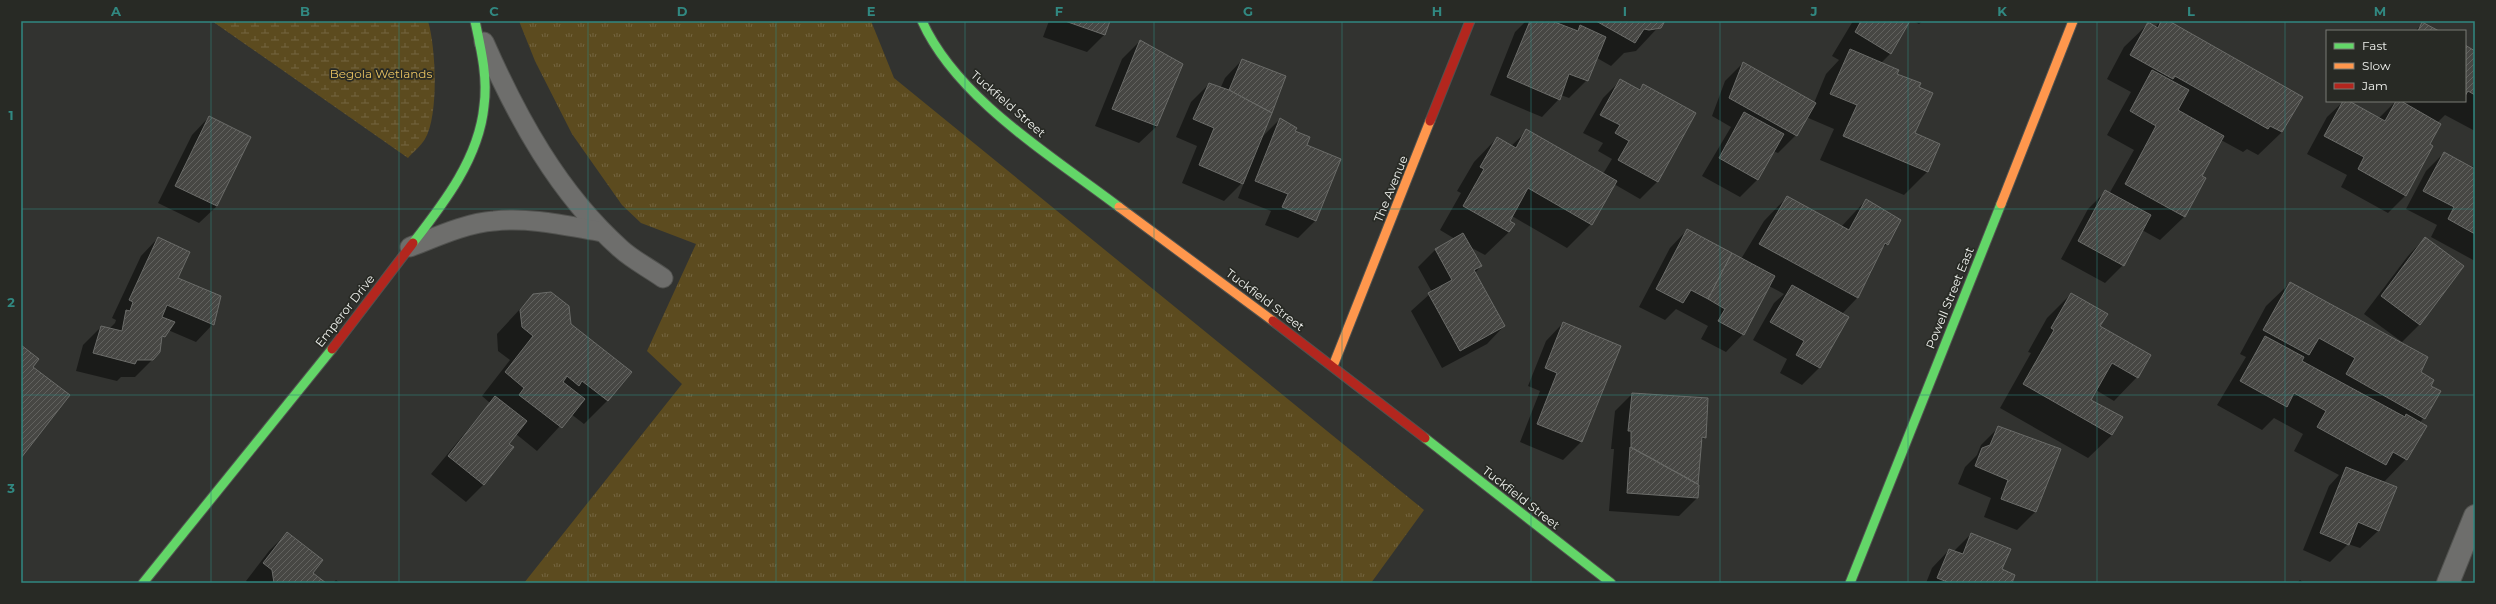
<svg xmlns="http://www.w3.org/2000/svg" width="2496" height="604" font-family="Montserrat,sans-serif">
  <style>
    .grass { fill: url(#grass-tufts) }
    .wetland { fill: url(#wetland-marsh) }
    .shadow { fill: #0007 }
    .building { fill: url(#building-hatch); stroke: #6b6c69 }
    .lines { fill: none; stroke-linecap: round; stroke-linejoin: round }
    .lane-casing { stroke: #51524f; stroke-width: 21 }
    .street-casing { stroke: #51524f; stroke-width: 24 }
    .fast-casing { stroke: #51524f; stroke-width: 11 }
    .slow-casing { stroke: #51524f; stroke-width: 11 }
    .jam-casing { stroke: #51524f; stroke-width: 11 }
    .lane { stroke: #6e6e6c; stroke-width: 19 }
    .street { stroke: #6e6e6c; stroke-width: 22 }
    .fast { stroke: #63d668; stroke-width: 9 }
    .slow { stroke: #ff974d; stroke-width: 9 }
    .jam { stroke: #b3261e; stroke-width: 9 }
    .grid { fill: none; stroke: #318881; stroke-width: 1; stroke-opacity: 0.55 }
    .labels { text-anchor: middle; stroke-width: 3.5; stroke-linejoin: round; paint-order: stroke }
    .park-label { font-size: 12px; fill: #eac361; stroke: #282a25 }
    .street-label { font-size: 12px; fill: #eff1ed; stroke: #282a25 }
    .neatline { fill: none; stroke: #318881; stroke-width: 1.5 }
    .grid-label { font-size: 13px; text-anchor: middle; font-weight: bold; fill: #318881 }
  </style>
  <defs>
    <pattern id="grass-tufts" width="24" height="20" patternUnits="userSpaceOnUse"><rect width="24" height="20" fill="#5c4b1f"/><path d="M3 7l-1-3M5 7V3M7 7l1-3M15 17l-1-3M17 17v-4M19 17l1-3" fill="none" stroke="#746540"/></pattern>
    <pattern id="wetland-marsh" width="20" height="14" patternUnits="userSpaceOnUse"><rect width="20" height="14" fill="#5c4b1f"/><path d="M1 5h8M5 5V1M11 12h8M15 12V8" fill="none" stroke="#746540"/></pattern>
    <pattern id="building-hatch" width="6" height="6" patternUnits="userSpaceOnUse"><rect width="6" height="6" fill="#474744"/><path d="M-1 1l2-2M0 6l6-6M5 7l2-2" fill="none" stroke="#62625f"/></pattern>
  </defs>
  <rect width="100%" height="100%" fill="#323330"/>
  <polygon class="grass" points="519,21 871,21 894,78 1424,510 1371,583 524,583 682,384 647,351 696,244 641,223 622,205 572,134 535,61"/>
  <path class="wetland" d="M212 21H428C436 48 439 115 425 139 421 146 413 152 408 158Z"/>
  <g class="shadow">
    <polygon points="1049,21 1109,21 1104,35 1087,52 1043,37"/>
    <polygon points="1526,21 1664,21 1636,51 1624,53 1611,66 1597,58 1587,80 1569,98 1561,95 1559,99 1542,117 1490,95 1515,32"/>
    <polygon points="1853,21 1908,21 1891,53 1881,63 1918,87 1914,134 1927,172 1904,195 1820,160 1834,129 1806,117 1796,135 1778,153 1773,151 1758,179 1740,197 1702,176 1731,127 1712,116 1725,81 1743,63 1814,103 1826,74 1839,60 1832,56"/>
    <polygon points="1913,21 1923,21 1919,24"/>
    <polygon points="2161,21 2167,21 2301,97 2282,132 2258,155 2247,149 2243,152 2221,140 2201,177 2205,179 2184,217 2160,240 2142,230 2123,265 2105,283 2061,259 2088,209 2105,192 2109,194 2134,150 2107,135 2131,92 2107,79 2124,47 2148,24 2155,27"/>
    <polygon points="2423,23 2437,31 2415,31"/>
    <polygon points="1140,41 1157,126 1139,143 1095,126 1122,59"/>
    <polygon points="2465,47 2475,52 2475,131 2445,115 2437,123 2406,195 2388,213 2341,187 2347,175 2307,154 2327,117 2344,101 2379,118 2396,101 2465,101"/>
    <polygon points="1242,60 1259,140 1280,119 1306,146 1316,220 1298,238 1265,225 1271,211 1238,198 1245,180 1224,201 1182,183 1197,146 1176,137 1191,102 1209,84 1220,89 1225,78"/>
    <polygon points="1621,80 1638,90 1643,85 1658,181 1640,199 1614,184 1591,224 1567,248 1512,216 1509,221 1513,224 1509,232 1485,255 1470,247 1481,266 1475,273 1504,326 1487,344 1442,368 1411,311 1432,292 1418,267 1435,250 1455,239 1440,230 1461,193 1457,191 1474,162 1497,138 1511,146 1527,131 1603,174 1612,159 1598,151 1603,143 1583,133 1603,98"/>
    <polygon points="209,117 217,206 199,223 158,203 192,135"/>
    <polygon points="2444,153 2471,168 2475,164 2475,261 2431,237 2437,225 2406,209 2426,171"/>
    <polygon points="1787,197 1841,227 1866,200 1887,244 1880,250 1870,270 1872,271 1857,298 1842,314 1820,367 1802,385 1780,373 1787,359 1753,340 1774,303 1784,294 1769,286 1743,334 1726,352 1701,339 1708,326 1676,309 1665,320 1639,307 1670,248 1687,230 1741,259 1764,221"/>
    <polygon points="158,238 177,279 213,324 196,342 168,330 160,340 153,359 135,377 121,377 117,381 76,371 83,345 101,327 109,329 115,323 116,320 112,318 141,256"/>
    <polygon points="2425,238 2420,324 2402,342 2364,314 2408,256"/>
    <polygon points="2290,283 2419,372 2430,386 2439,392 2420,423 2406,459 2383,483 2396,488 2378,531 2360,548 2348,544 2330,562 2303,550 2329,486 2339,475 2294,451 2303,434 2274,418 2262,430 2217,405 2246,357 2240,354 2266,306"/>
    <polygon points="2071,294 2137,377 2114,401 2096,390 2090,400 2112,435 2088,458 2000,408 2031,353 2028,352 2047,318"/>
    <polygon points="533,295 630,372 607,401 584,424 571,414 537,451 516,434 484,484 466,502 431,474 490,403 482,396 510,360 498,351 497,334"/>
    <polygon points="1563,323 1619,346 1581,442 1563,460 1520,442 1540,391 1528,386 1546,341"/>
    <polygon points="1632,394 1705,437 1700,442 1697,498 1679,516 1609,511 1614,449 1611,449 1615,411"/>
    <polygon points="1999,427 2060,449 2035,512 2017,530 1984,517 1991,498 1958,484 1965,467 1977,455 1981,445"/>
    <polygon points="287,533 312,573 325,583 248,583 246,581 269,551"/>
    <polygon points="1971,534 2011,583 1926,583 1932,568 1949,550 1953,552"/>
    <polygon points="336,580 340,583 333,583"/>
    <polygon points="2300,580 2304,583 2297,583"/>
  </g>
  <g class="building">
    <polygon points="1065,21 1110,21 1105,35"/>
    <polygon points="1530,21 1552,21 1578,31 1580,25 1606,37 1588,81 1569,74 1560,100 1507,77"/>
    <polygon points="1596,21 1665,21 1661,28 1649,30 1644,29 1635,43"/>
    <polygon points="1861,21 1910,21 1891,54 1855,32"/>
    <polygon points="2161,21 2169,21 2303,97 2282,132 2270,126 2268,129 2175,76 2173,79 2130,55 2148,22 2158,28"/>
    <polygon points="2422,22 2439,31 2418,31"/>
    <polygon points="1140,40 1183,64 1157,126 1112,109"/>
    <polygon points="2465,45 2475,51 2475,95 2468,91 2465,96"/>
    <polygon points="1850,49 1899,70 1897,74 1921,83 1919,87 1933,93 1915,133 1940,144 1928,172 1843,136 1857,105 1830,94"/>
    <polygon points="1242,59 1286,76 1272,113 1229,90"/>
    <polygon points="1743,62 1816,103 1797,136 1729,98"/>
    <polygon points="2152,70 2189,90 2178,110 2224,136 2202,176 2206,178 2185,217 2125,184 2156,126 2130,111"/>
    <polygon points="1620,79 1640,90 1643,84 1696,113 1658,182 1618,160 1629,141 1615,133 1620,125 1600,115"/>
    <polygon points="1209,83 1229,90 1272,113 1243,184 1199,165 1214,128 1193,119"/>
    <polygon points="2343,101 2349,101 2385,121 2396,101 2401,101 2441,124 2430,144 2433,146 2406,196 2358,169 2364,157 2324,136"/>
    <polygon points="1744,112 1784,134 1758,180 1719,158"/>
    <polygon points="209,116 251,137 217,206 175,186"/>
    <polygon points="1280,118 1297,128 1295,131 1310,137 1307,145 1341,159 1316,221 1282,207 1288,194 1255,181"/>
    <polygon points="1526,129 1617,181 1592,225 1528,188 1510,221 1515,224 1509,232 1463,206 1484,169 1480,167 1497,137 1516,148"/>
    <polygon points="2444,152 2475,169 2475,234 2448,219 2454,207 2423,191"/>
    <polygon points="2105,190 2151,215 2124,266 2078,241"/>
    <polygon points="1787,196 1849,230 1866,199 1901,220 1888,245 1885,243 1858,298 1759,244"/>
    <polygon points="1687,229 1732,253 1708,299 1691,290 1683,303 1656,289"/>
    <polygon points="1463,233 1482,266 1474,270 1505,326 1460,351 1428,293 1452,280 1435,249"/>
    <polygon points="158,237 190,252 178,278 221,296 214,325 167,305 162,317 175,322 165,337 162,336 160,352 153,360 137,360 135,364 93,353 101,326 122,331 126,310 130,311 133,302 129,300"/>
    <polygon points="2425,237 2464,266 2420,325 2381,296"/>
    <polygon points="1732,253 1775,276 1744,335 1718,321 1725,309 1708,299"/>
    <polygon points="2290,282 2428,357 2421,372 2434,380 2431,386 2441,391 2425,419 2346,374 2355,358 2319,338 2309,355 2263,330"/>
    <polygon points="1792,285 1849,317 1820,368 1796,355 1804,341 1770,322"/>
    <polygon points="551,292 569,306 571,324 632,372 608,401 582,381 579,386 567,376 563,382 585,399 562,428 519,395 524,388 505,372 533,336 522,327 520,310 533,294"/>
    <polygon points="2071,293 2108,314 2100,326 2151,355 2138,378 2112,363 2091,400 2123,417 2112,435 2023,384 2054,330 2051,328"/>
    <polygon points="1563,322 1621,346 1582,442 1537,424 1557,373 1545,368"/>
    <polygon points="2265,336 2304,357 2302,361 2405,417 2406,414 2427,426 2407,460 2393,452 2386,465 2317,427 2326,411 2294,393 2287,407 2240,381"/>
    <polygon points="21,345 39,359 33,367 70,395 21,458"/>
    <polygon points="1632,393 1708,398 1706,438 1702,437 1698,484 1631,447 1631,431 1628,431"/>
    <polygon points="495,396 527,421 509,444 514,447 484,485 448,456"/>
    <polygon points="1998,426 2061,449 2036,512 2001,499 2008,480 1975,466 1982,448 1990,445"/>
    <polygon points="1630,447 1699,485 1698,498 1627,493"/>
    <polygon points="2346,467 2397,487 2379,531 2358,522 2349,545 2320,533"/>
    <polygon points="287,532 323,560 313,573 326,583 274,583 272,570 263,563"/>
    <polygon points="1971,533 2011,549 2002,569 2015,575 2012,583 1950,583 1937,578 1949,549 1963,554"/>
  </g>
  <g class="lines">
    <defs>
      <g id="lane">
        <path d="M484 42C517 117 558 193 621 249 633 260 649 268 663 278"/>
        <path d="M410 247C436 237 466 223 494 221 531 217 567 226 603 232"/>
      </g>
      <polyline id="street" points="2448,583 2475,516"/>
      <g id="fast">
        <path d="M922 21C957 99 1052 156 1119 207"/>
        <path d="M413 243C444 203 479 158 484 106 488 78 481 49 475 21"/>
        <polyline points="1425,438 1611,583"/>
        <polyline points="143,583 332,349"/>
        <polyline points="1850,583 2001,204"/>
      </g>
      <g id="slow">
        <polyline points="2001,204 2073,21"/>
        <polyline points="1119,207 1273,321"/>
        <polyline points="1333,366 1430,121"/>
      </g>
      <g id="jam">
        <polyline points="1430,121 1470,21"/>
        <polyline points="1273,321 1425,438"/>
        <polyline points="332,349 413,243"/>
      </g>
    </defs>
    <use href="#lane" class="lane-casing"/>
    <use href="#street" class="street-casing"/>
    <use href="#fast" class="fast-casing"/>
    <use href="#slow" class="slow-casing"/>
    <use href="#jam" class="jam-casing"/>
    <use href="#lane" class="lane"/>
    <use href="#street" class="street"/>
    <use href="#fast" class="fast"/>
    <use href="#slow" class="slow"/>
    <use href="#jam" class="jam"/>
  </g>
  <path class="grid" d="M211 21V583M399 21V583M588 21V583M776 21V583M965 21V583M1154 21V583M1342 21V583M1531 21V583M1720 21V583M1908 21V583M2097 21V583M2285 21V583M21 209H2475M21 395H2475"/>
  <g class="labels">
    <g class="park-label">
      <text x="381" y="78">Begola Wetlands</text>
    </g>
    <g class="street-label">
      <text transform="translate(1008 104) rotate(41)" y="4">Tuckfield Street</text>
      <text transform="translate(1391 189) rotate(-68)" y="4">The Avenue</text>
      <text transform="translate(1950 298) rotate(-68)" y="4">Powell Street East</text>
      <text transform="translate(1265 300) rotate(37)" y="4">Tuckfield Street</text>
      <text transform="translate(345 311) rotate(-52)" y="4">Emperor Drive</text>
      <text transform="translate(1521 498) rotate(38)" y="4">Tuckfield Street</text>
    </g>
  </g>
  <rect width="2496" height="604" fill="none" stroke="#282a25" stroke-width="44"/>
  <rect x="2326" y="30" width="140" height="72" fill="#282a25" stroke="#787a75"/>
  <rect x="2334" y="43" width="20" height="6" fill="#63d668" stroke="#787a75"/>
  <text x="2362" y="50" font-size="12" fill="#eff1ed">Fast</text>
  <rect x="2334" y="63" width="20" height="6" fill="#ff974d" stroke="#787a75"/>
  <text x="2362" y="70" font-size="12" fill="#eff1ed">Slow</text>
  <rect x="2334" y="83" width="20" height="6" fill="#b3261e" stroke="#787a75"/>
  <text x="2362" y="90" font-size="12" fill="#eff1ed">Jam</text>
  <rect x="22" y="22" width="2452" height="560" class="neatline"/>
  <g class="grid-label">
    <text x="116" y="16">A</text>
    <text x="305" y="16">B</text>
    <text x="494" y="16">C</text>
    <text x="682" y="16">D</text>
    <text x="871" y="16">E</text>
    <text x="1059" y="16">F</text>
    <text x="1248" y="16">G</text>
    <text x="1437" y="16">H</text>
    <text x="1625" y="16">I</text>
    <text x="1814" y="16">J</text>
    <text x="2002" y="16">K</text>
    <text x="2191" y="16">L</text>
    <text x="2380" y="16">M</text>
    <text x="11" y="120">1</text>
    <text x="11" y="307">2</text>
    <text x="11" y="493">3</text>
  </g>
</svg>
